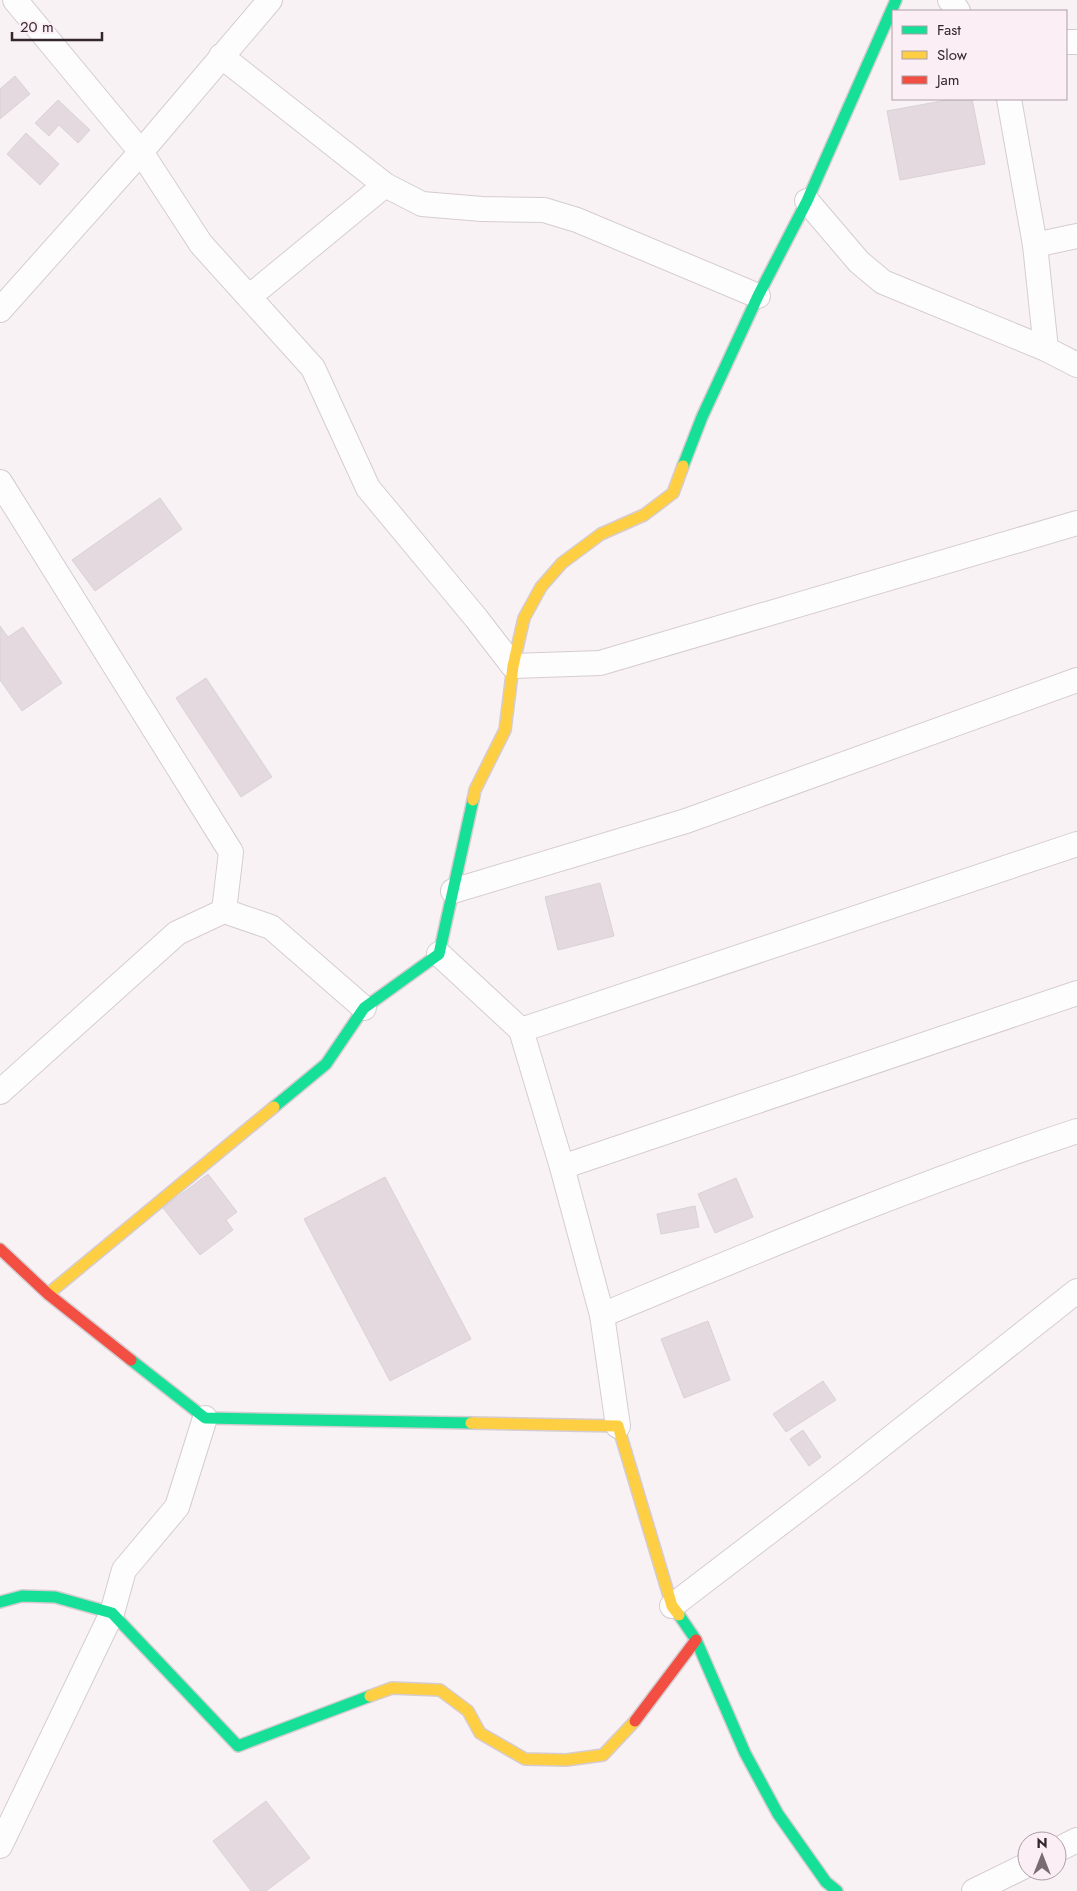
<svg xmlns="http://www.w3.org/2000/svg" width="1077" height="1891" font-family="Jost,sans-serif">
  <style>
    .building { fill: #e3d9de; stroke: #dad2d6 }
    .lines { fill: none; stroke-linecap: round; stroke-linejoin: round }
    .street-casing { stroke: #d5ccd1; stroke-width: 26 }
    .fast-casing { stroke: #d5ccd1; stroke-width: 14 }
    .slow-casing { stroke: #d5ccd1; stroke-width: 14 }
    .jam-casing { stroke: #d5ccd1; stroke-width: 14 }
    .street { stroke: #fefdfe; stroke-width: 24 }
    .fast { stroke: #16e098; stroke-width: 11 }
    .slow { stroke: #ffcf43; stroke-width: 11 }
    .jam { stroke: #f24e42; stroke-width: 11 }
  </style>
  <rect width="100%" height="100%" fill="#f8f2f5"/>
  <g class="building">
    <polygon points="15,76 30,94 0,119 0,89"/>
    <polygon points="953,99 972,99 985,164 900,180 887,111"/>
    <polygon points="58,100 90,130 78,143 59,125 49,136 35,123"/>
    <polygon points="26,133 59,164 40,185 7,154"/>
    <polygon points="160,498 182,529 95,591 72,560"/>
    <polygon points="0,626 8,637 23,627 62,683 22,711 0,680"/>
    <polygon points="206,678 272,777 241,797 176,698"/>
    <polygon points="600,883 614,936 558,950 545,897"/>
    <polygon points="208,1174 237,1212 226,1220 233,1230 200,1255 163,1208"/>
    <polygon points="385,1177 471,1339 390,1381 304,1219"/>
    <polygon points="736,1178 753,1217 715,1233 698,1194"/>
    <polygon points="695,1206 699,1227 661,1234 657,1214"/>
    <polygon points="708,1321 730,1380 684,1398 661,1339"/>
    <polygon points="823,1381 836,1400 786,1432 773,1414"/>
    <polygon points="803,1430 821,1457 809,1466 790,1439"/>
    <polygon points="266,1801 310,1858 266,1891 251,1891 213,1841"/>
  </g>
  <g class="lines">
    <defs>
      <g id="street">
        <polyline points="15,0 141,152 201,244 313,368 368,488 476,618 513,666 600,663 1077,523"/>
        <polyline points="950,0 958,11"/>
        <polyline points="1066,42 1077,42"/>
        <polyline points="221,56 385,185 422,204 482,209 544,210 577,220 758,296"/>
        <polyline points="1009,99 1035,245 1046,349"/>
        <polyline points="807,201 859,262 883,282 1046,349 1077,365"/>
        <polyline points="1035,245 1077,236"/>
        <polyline points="249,297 385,185"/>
        <polyline points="0,310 141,152 270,0"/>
        <polyline points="0,482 231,852 224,911"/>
        <polyline points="453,891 686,821 1077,680"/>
        <polyline points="439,954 521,1030 562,1167 1077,993"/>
        <polyline points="521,1030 1077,844"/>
        <polyline points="0,1092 177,933 224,911 271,927 364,1008"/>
        <polyline points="562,1167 602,1315 618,1426"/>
        <path d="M602 1315C759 1250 915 1184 1077 1131"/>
        <polyline points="672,1606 854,1467 1077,1291"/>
        <polyline points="0,1846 112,1613 124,1570 177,1507 205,1418"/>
        <polyline points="1057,1850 1077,1840"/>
        <polyline points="974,1891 1027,1865"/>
      </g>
      <g id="fast">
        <polyline points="683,466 702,417 758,296 807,201 896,0"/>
        <polyline points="274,1107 326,1064 364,1008 439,954 473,800"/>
        <polyline points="131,1360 205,1418 471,1423"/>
        <polyline points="0,1602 22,1596 55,1597 112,1613 238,1746 370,1696"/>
        <polyline points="679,1615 696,1640 745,1753 778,1814 826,1882 837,1891"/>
      </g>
      <g id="slow">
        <polyline points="473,800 475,790 505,730 513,666 524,618 541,587 562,563 601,534 644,515 673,493 683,466"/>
        <polyline points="48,1294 274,1107"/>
        <polyline points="471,1423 618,1426 672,1606 679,1615"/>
        <polyline points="370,1696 392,1688 440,1690 468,1711 480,1733 525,1759 566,1760 603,1755 635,1721"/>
      </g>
      <g id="jam">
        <polyline points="0,1249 48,1294 131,1360"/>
        <polyline points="635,1721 696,1640"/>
      </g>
    </defs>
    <use href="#street" class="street-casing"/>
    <use href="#fast" class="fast-casing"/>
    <use href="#slow" class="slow-casing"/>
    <use href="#jam" class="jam-casing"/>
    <use href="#street" class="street"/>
    <use href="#fast" class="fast"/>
    <use href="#slow" class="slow"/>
    <use href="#jam" class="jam"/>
  </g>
  <rect x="892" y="10" width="175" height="90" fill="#fceef5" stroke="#ac9ea5"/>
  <rect x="902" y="26" width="25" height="8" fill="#16e098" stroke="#ac9ea5"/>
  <text x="937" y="35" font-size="15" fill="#33262d">Fast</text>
  <rect x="902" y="51" width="25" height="8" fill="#ffcf43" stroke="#ac9ea5"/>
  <text x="937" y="60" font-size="15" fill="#33262d">Slow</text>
  <rect x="902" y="76" width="25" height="8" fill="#f24e42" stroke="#ac9ea5"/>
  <text x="937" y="85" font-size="15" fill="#33262d">Jam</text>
  <g transform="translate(1042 1856)"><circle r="24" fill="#fceef5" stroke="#ac9ea5"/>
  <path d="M0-4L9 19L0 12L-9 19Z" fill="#786d73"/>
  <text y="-8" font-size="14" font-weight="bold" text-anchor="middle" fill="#33262d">N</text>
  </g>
  <path d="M12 32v8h90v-8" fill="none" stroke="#33262d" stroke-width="2.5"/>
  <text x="20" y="32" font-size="15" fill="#33262d" stroke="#fceef5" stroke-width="4" paint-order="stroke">20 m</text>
</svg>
